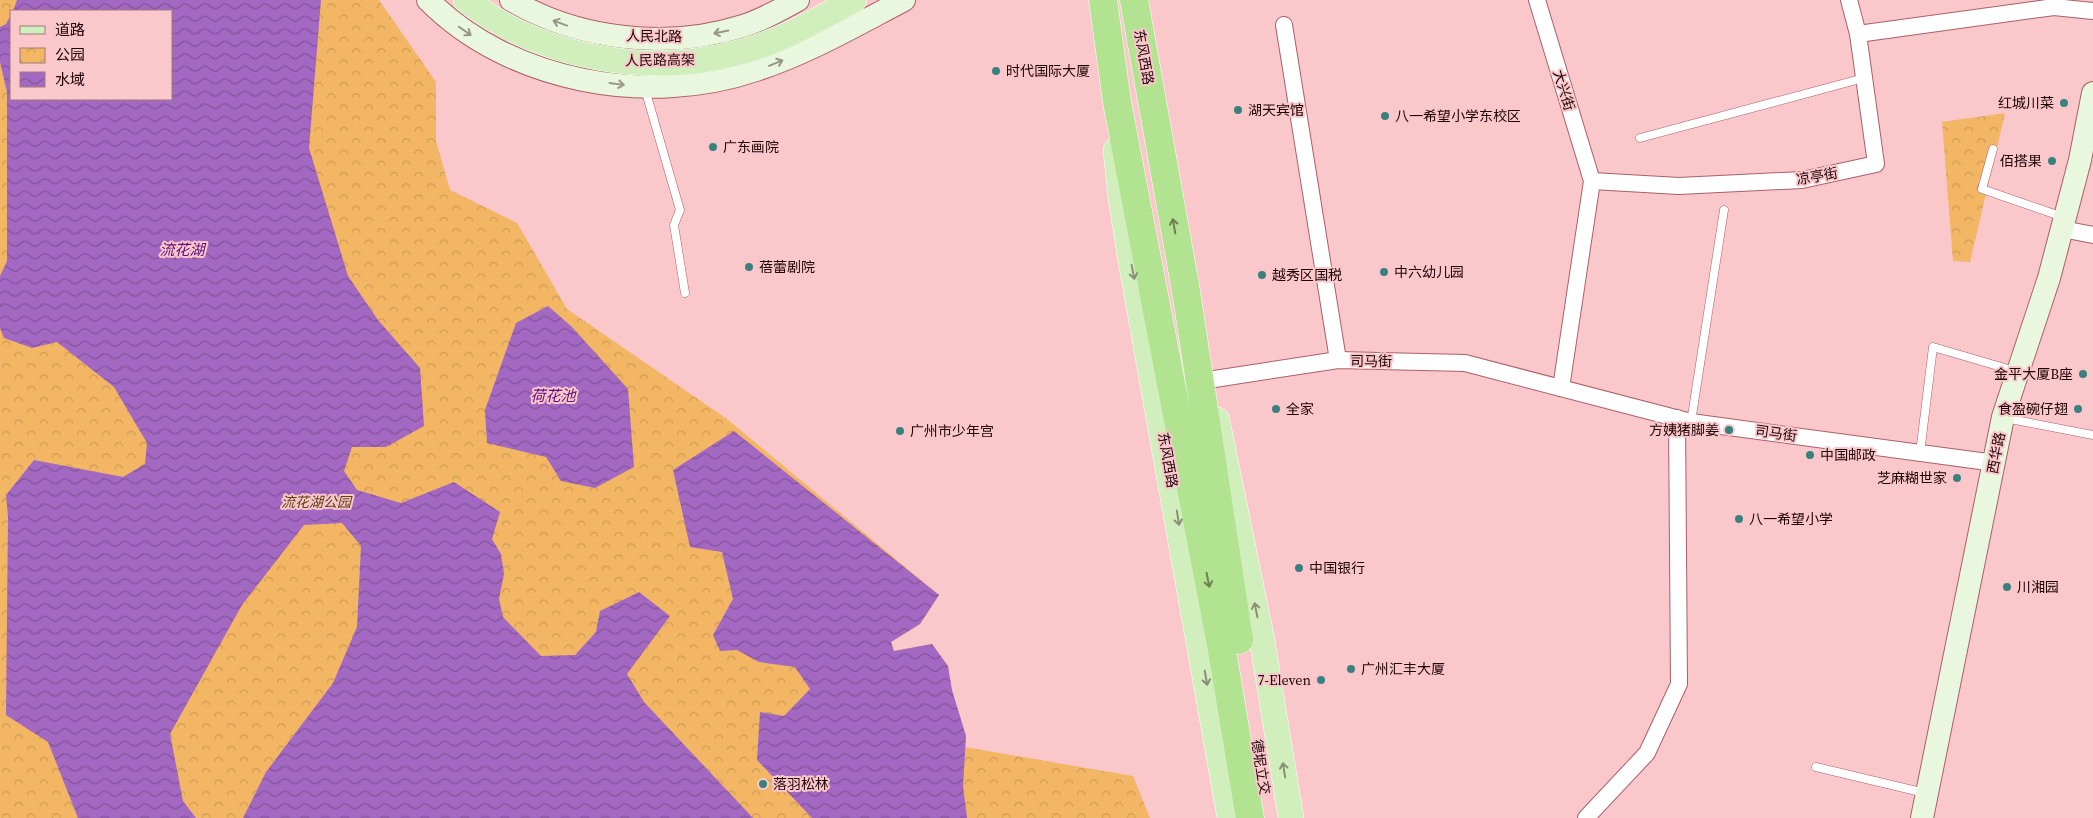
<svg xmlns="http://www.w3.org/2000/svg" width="2093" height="818" font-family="'Source Serif 4','Noto Sans SC',serif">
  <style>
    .park { fill: url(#park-crowns); fill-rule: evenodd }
    .water { fill: url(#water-waves) }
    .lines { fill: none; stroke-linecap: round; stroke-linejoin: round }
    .lane-casing { stroke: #aa6068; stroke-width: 9 }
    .street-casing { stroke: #aa6068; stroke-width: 18 }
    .secondary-casing { stroke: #aa6068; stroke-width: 24 }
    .primary-casing { stroke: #fff; stroke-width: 26 }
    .highway-casing { stroke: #fff; stroke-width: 29 }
    .lane { stroke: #fff; stroke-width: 8 }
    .street { stroke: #fff; stroke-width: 16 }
    .secondary { stroke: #e8f7de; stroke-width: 22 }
    .primary { stroke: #d1eebd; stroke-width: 25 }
    .highway { stroke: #b2e391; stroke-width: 28 }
    .oneway { stroke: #979688 }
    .oneway2 { stroke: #6f7f53 }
    .oneway3 { stroke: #899075 }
    .poi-dot { fill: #39817f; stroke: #fac7cb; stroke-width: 2 }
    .labels { text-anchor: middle; stroke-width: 4; stroke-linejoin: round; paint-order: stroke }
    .street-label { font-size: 14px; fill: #1e0408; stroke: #fac7cb }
    .poi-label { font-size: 14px; fill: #1e0408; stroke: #fac7cb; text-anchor: start }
    .park-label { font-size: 14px; font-style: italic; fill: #5d4016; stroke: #fac7cb }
    .water-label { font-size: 15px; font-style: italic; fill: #611081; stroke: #fac7cb }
  </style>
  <defs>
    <pattern id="park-crowns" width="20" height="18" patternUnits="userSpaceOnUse" patternTransform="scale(1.25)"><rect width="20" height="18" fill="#f2b664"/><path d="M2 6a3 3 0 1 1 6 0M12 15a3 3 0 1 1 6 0" fill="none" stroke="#cf9b55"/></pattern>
    <pattern id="water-waves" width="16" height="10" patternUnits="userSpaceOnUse" patternTransform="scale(1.25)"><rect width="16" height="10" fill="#a368c1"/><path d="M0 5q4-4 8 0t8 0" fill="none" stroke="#84539b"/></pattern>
  </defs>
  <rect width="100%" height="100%" fill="#fac7cb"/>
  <g class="park">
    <path d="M0 0H379L436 82V141L450 190 517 223 567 309 727 419 939 595 920 624 891 642 894 651 932 644 948 666 959 746 1133 776 1150 818H0ZM11 11H171V99H11Z"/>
    <polygon points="2005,113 1970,262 1953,261 1942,122"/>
  </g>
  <g class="water">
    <polygon points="17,0 321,0 309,148 348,276 378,320 420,368 424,426 386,447 352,447 344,471 357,490 401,503 454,482 500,512 492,539 501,554 504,574 499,599 503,617 541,656 575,655 596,632 600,611 639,592 670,616 627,674 644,702 753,818 243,818 266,772 333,683 357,627 361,546 342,523 304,525 242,605 170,734 183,801 196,818 78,818 48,742 6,715 8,517 6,495 34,460 123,477 145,464 147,443 114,387 57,342 32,348 4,338 0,328 0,276 7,261 7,92 0,62 0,27 6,24 11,15 11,99 171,99 171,11 13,11"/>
    <polygon points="548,306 572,327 628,389 634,467 595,488 561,481 546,457 487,443 485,410 516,323"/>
    <polygon points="734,431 939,595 920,624 891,642 894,651 932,644 948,666 952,690 966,736 963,786 967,818 812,818 757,760 760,712 784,716 810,689 795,667 759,662 737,650 720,651 713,635 733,599 722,552 690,547 673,470"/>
  </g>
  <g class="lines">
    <defs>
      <g id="lane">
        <polyline points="645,89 680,210 674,225 685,293"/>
        <polyline points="1640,138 1864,78"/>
        <polyline points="1993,149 1982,189 2063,217"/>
        <polyline points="2005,418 2093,435"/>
        <polyline points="1691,422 1724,210"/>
        <polyline points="1920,453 1933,347 2015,371"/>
        <polyline points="1816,767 1925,793"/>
      </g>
      <g id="street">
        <polyline points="1537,0 1592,181 1561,388"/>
        <polyline points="1284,25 1338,360"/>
        <polyline points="1858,34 2054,7 2093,11"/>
        <polyline points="1592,181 1679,186 1802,180 1876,164 1858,34 1849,0"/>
        <polyline points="2062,229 2093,235"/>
        <polyline points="1208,380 1338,360 1465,363 1691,422 1995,463"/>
        <polyline points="1586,818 1647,753 1679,684 1677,418"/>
      </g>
      <g id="secondary">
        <path d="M428 0C509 82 648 107 756 70 808 53 856 25 904 0"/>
        <path d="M511 0C578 40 668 50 743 26 762 20 780 10 798 0"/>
        <polyline points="1922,818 2003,417 2049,278 2080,160 2093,93"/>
      </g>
      <g id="primary">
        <path d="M466 0C543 59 651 78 744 51 783 40 819 19 854 0"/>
        <polyline points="1116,150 1120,192 1130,256 1230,818"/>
        <polyline points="1217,420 1262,640 1291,818"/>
      </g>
      <g id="highway">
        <polyline points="1103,0 1117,102 1221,644 1250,818"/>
        <polyline points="1134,0 1186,291 1239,640"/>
      </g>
    </defs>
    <use href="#lane" class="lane-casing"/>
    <use href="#street" class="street-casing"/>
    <use href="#secondary" class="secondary-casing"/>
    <use href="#primary" class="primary-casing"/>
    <use href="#highway" class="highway-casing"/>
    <use href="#lane" class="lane"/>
    <use href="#street" class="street"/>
    <use href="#secondary" class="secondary"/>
    <use href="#primary" class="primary"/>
    <use href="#highway" class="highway"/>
  </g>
  <defs><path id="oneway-shaft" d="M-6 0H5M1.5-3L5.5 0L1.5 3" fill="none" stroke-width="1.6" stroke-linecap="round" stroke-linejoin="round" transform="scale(1.25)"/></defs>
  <g class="oneway">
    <use href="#oneway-shaft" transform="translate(560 23) rotate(-160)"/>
    <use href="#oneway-shaft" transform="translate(465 31) rotate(35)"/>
    <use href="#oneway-shaft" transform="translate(721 32) rotate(168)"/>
    <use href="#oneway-shaft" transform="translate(776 63) rotate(-22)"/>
    <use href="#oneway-shaft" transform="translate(617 84) rotate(8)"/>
  </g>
  <g class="oneway2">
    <use href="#oneway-shaft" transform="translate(1174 226) rotate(-100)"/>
    <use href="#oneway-shaft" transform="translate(1208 580) rotate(79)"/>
  </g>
  <g class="oneway3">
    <use href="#oneway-shaft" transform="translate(1133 272) rotate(79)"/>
    <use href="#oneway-shaft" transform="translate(1178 518) rotate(81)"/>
    <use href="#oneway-shaft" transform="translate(1256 610) rotate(-101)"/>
    <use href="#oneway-shaft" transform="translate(1206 678) rotate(80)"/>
    <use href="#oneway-shaft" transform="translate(1284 770) rotate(-99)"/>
  </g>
  <g class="poi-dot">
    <circle cx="996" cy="71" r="5"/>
    <circle cx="2064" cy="103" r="5"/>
    <circle cx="1238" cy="110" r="5"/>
    <circle cx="1385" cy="116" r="5"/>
    <circle cx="713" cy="147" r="5"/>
    <circle cx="2052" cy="161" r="5"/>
    <circle cx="749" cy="267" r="5"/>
    <circle cx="1384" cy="272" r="5"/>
    <circle cx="1262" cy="275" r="5"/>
    <circle cx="2083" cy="374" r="5"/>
    <circle cx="1276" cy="409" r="5"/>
    <circle cx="2078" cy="409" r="5"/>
    <circle cx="1729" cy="430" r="5"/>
    <circle cx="900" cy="431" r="5"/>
    <circle cx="1810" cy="455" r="5"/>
    <circle cx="1957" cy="478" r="5"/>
    <circle cx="1739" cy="519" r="5"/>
    <circle cx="1299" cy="568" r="5"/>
    <circle cx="2007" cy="587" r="5"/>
    <circle cx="1351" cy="669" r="5"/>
    <circle cx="1321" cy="680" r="5"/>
    <circle cx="763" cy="784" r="5"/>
  </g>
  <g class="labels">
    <g class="street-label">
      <text transform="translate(654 36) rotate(1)" y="5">人民北路</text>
      <text transform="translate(1144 57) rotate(80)" y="5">东风西路</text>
      <text transform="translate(660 60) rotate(-1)" y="5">人民路高架</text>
      <text transform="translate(1564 90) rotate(73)" y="5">大兴街</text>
      <text transform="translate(1817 176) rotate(-10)" y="5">凉亭街</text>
      <text transform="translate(1371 361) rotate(1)" y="5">司马街</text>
      <text transform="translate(1776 433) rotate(8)" y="5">司马街</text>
      <text transform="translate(1996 453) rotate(-79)" y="5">西华路</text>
      <text transform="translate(1168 460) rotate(80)" y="5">东风西路</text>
      <text transform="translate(1261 767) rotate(81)" y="5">德坭立交</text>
    </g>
    <g class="poi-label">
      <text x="1006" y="76">时代国际大厦</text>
      <text x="2054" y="108" text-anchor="end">红城川菜</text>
      <text x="1248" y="115">湖天宾馆</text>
      <text x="1395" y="121">八一希望小学东校区</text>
      <text x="723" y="152">广东画院</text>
      <text x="2042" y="166" text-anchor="end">佰搭果</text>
      <text x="759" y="272">蓓蕾剧院</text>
      <text x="1394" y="277">中六幼儿园</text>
      <text x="1272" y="280">越秀区国税</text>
      <text x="2073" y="379" text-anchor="end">金平大厦B座</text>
      <text x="1286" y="414">全家</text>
      <text x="2068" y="414" text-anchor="end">食盈碗仔翅</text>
      <text x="1719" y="435" text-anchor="end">方姨猪脚姜</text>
      <text x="910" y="436">广州市少年宫</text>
      <text x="1820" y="460">中国邮政</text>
      <text x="1947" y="483" text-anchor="end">芝麻糊世家</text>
      <text x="1749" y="524">八一希望小学</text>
      <text x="1309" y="573">中国银行</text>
      <text x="2017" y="592">川湘园</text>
      <text x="1361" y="674">广州汇丰大厦</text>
      <text x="1311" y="685" text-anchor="end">7-Eleven</text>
      <text x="773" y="789">落羽松林</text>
    </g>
    <g class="park-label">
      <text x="316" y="507">流花湖公园</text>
    </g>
    <g class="water-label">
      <text x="182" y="255">流花湖</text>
      <text x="553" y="401">荷花池</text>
    </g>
  </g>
  <rect x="10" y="10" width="162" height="90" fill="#fac7cb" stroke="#a2797d"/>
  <rect x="20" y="26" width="25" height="8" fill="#d1eebd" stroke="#a2797d"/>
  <text x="55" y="35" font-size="15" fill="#1e0408">道路</text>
  <rect x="20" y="48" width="25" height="15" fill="url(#park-crowns)" stroke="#a2797d"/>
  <text x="55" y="60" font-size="15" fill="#1e0408">公园</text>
  <rect x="20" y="72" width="25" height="15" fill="url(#water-waves)" stroke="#a2797d"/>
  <text x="55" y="85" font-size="15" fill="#1e0408">水域</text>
</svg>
